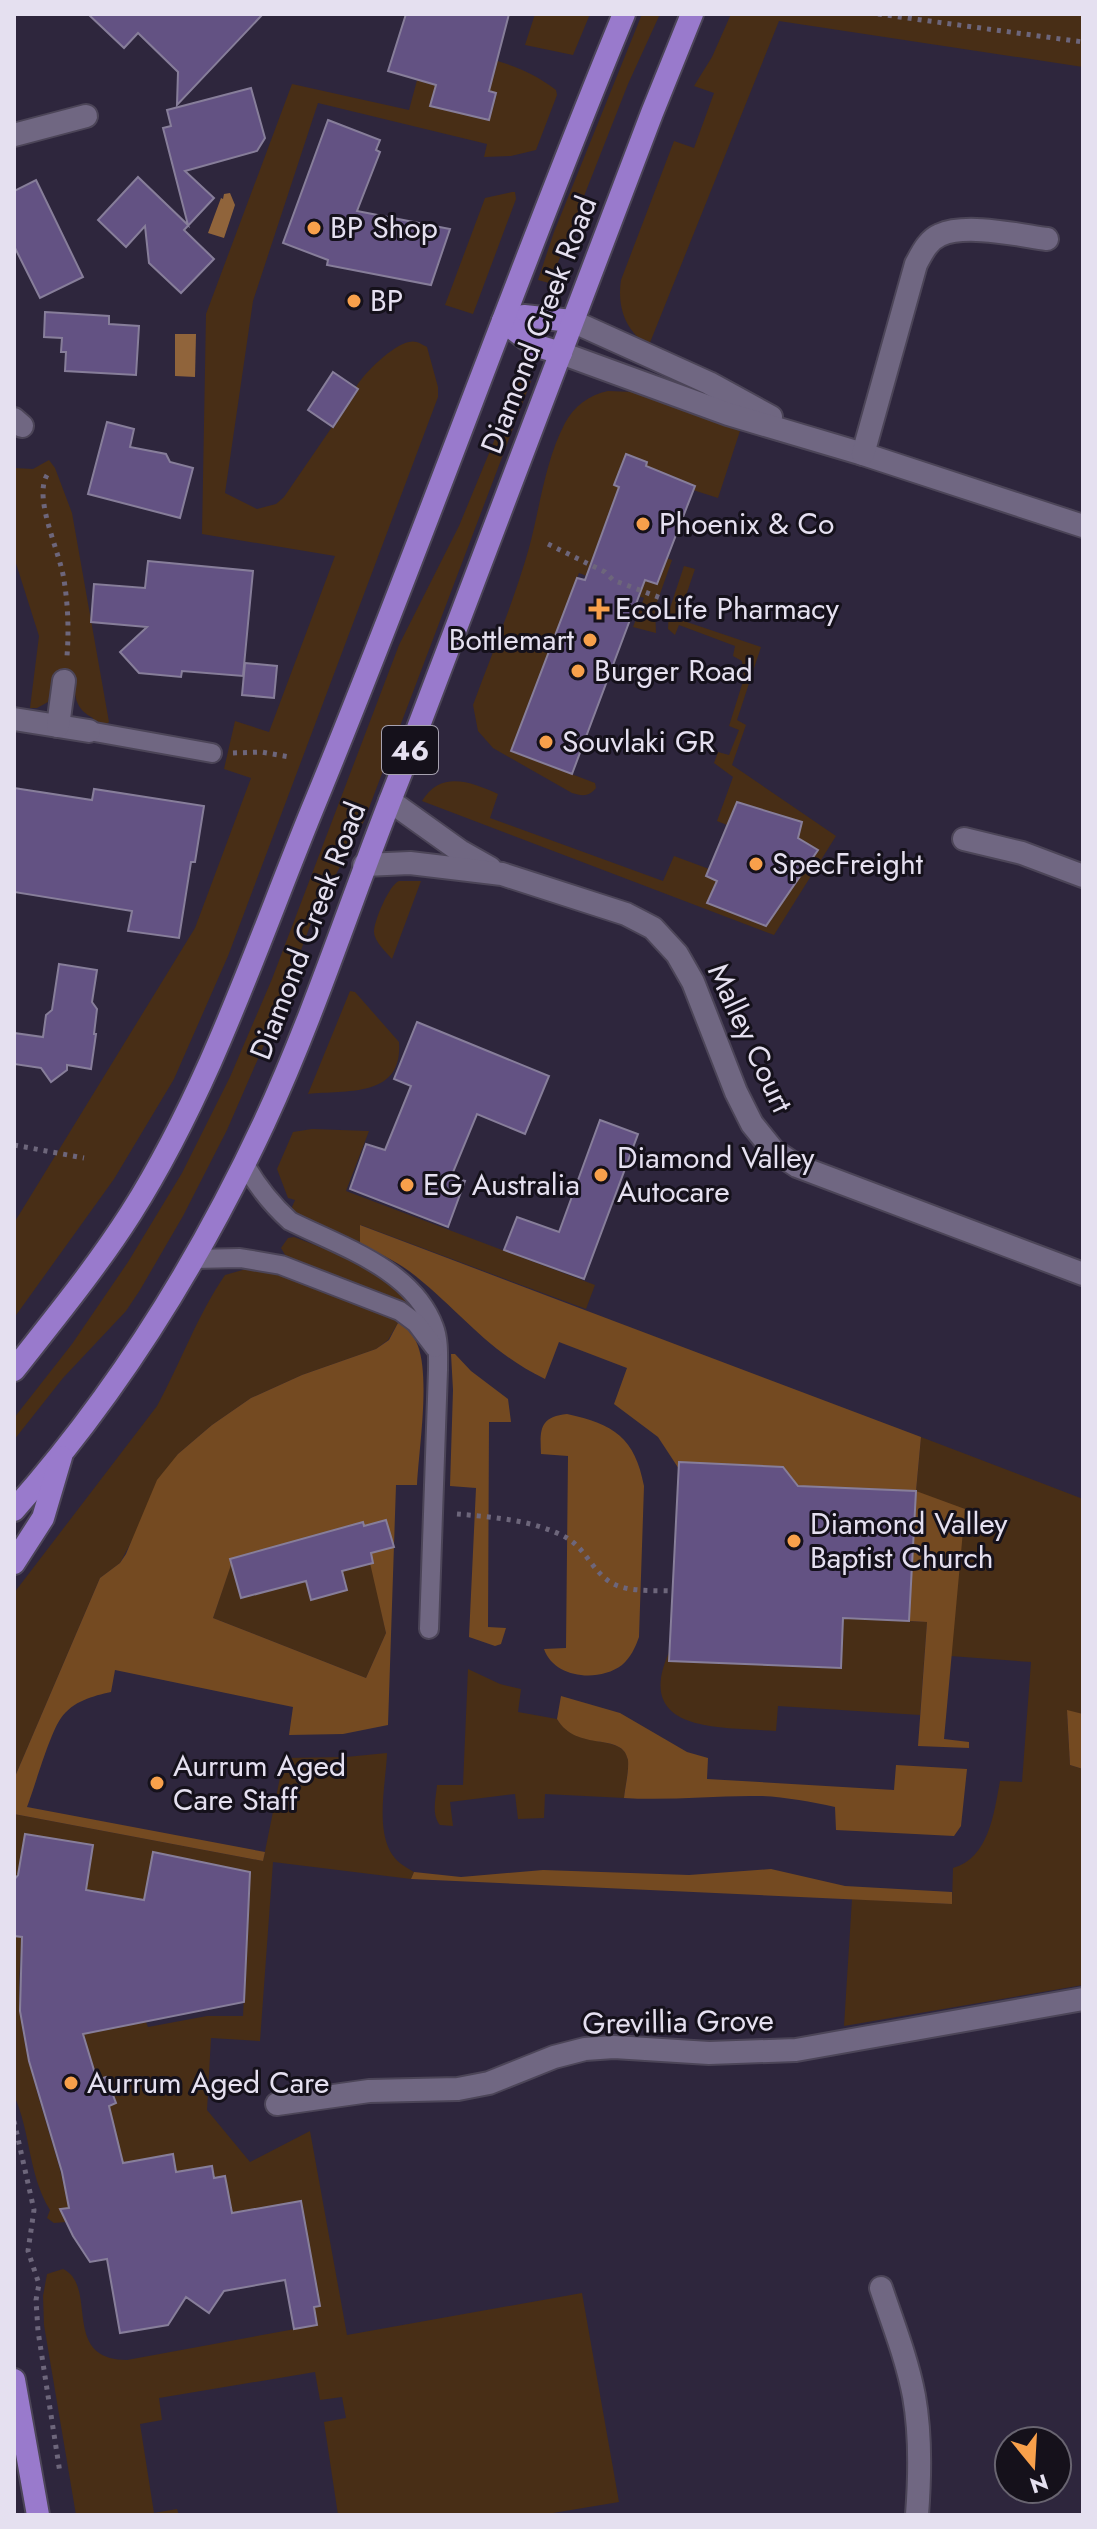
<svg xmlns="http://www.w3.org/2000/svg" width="1097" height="2529" font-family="Jost,sans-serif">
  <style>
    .green { fill: #482e16 }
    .forest { fill: #744a21; fill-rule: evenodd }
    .water { fill: #90643b }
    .building { fill: #635283; stroke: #877e9a; stroke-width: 2 }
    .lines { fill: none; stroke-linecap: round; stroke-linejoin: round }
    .service-casing { stroke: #4c4558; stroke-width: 22 }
    .minor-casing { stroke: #4c4558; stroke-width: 26 }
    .primary-casing { stroke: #4c4558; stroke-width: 26 }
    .path { stroke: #6d667b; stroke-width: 5; stroke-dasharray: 4 6; stroke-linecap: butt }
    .service { stroke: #706782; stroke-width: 18 }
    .minor { stroke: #706782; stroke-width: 22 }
    .primary { stroke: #997acc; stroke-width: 22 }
    .poi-dot { fill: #f8a04b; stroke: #15111b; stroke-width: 3 }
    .labels { text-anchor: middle; stroke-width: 6; stroke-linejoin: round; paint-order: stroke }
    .shield { fill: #15111b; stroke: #a7a2b0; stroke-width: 2 }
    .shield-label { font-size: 28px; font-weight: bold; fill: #e5e0f0 }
    .poi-label { font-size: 30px; fill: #e5e0f0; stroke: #15111b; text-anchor: start }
    .street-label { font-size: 30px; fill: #e5e0f0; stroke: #15111b }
  </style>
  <rect width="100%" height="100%" fill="#2e263d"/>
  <g class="green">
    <polygon points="535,14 590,14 573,55 525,45"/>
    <polygon points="642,14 660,14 628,84 555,270 549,283 538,280 554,232"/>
    <path d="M731 14H1083V67L779 21 649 345C625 332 617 306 621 280L674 141 694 148 714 93 694 86 712 57Z"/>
    <path d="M426 47C473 55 518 60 556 90L557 95 536 150 511 156 484 157 487 144 318 103 253 301 225 493 257 509 276 504 284 497 358 389 356 387C364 373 393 345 409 342 416 340 421 344 427 347L438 387V397L228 956 174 1079 114 1179 14 1318V1223L195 928 251 778 224 769 235 721 269 732 335 556 202 534 206 314 292 84 409 110Z"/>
    <polygon points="512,192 515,192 516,199 473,314 445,305 485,198"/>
    <polygon points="520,378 531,381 364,821 313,918 274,1022 227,1130 183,1216 140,1290 126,1311 63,1378 14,1440 14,1418 72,1344 128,1262 182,1173 230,1077 272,979 399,645 459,526"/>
    <path d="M608 391 633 392 740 431 718 498 693 490 694 485 646 466 619 487 593 558 657 584 667 558 672 560 655 608 656 633 633 627 644 598 579 573 511 751 595 783 596 788C589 797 582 796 572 793L493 748 478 731 473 705C492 653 514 601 529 548 540 507 545 461 565 423 574 406 589 395 608 391Z"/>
    <path d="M49 460 55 468 72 513 109 722 105 725 93 722V718C75 709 74 696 75 678L54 675 48 702 37 708H30L39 636 14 557V468L33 469Z"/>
    <path d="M684 566 695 569 678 619 761 647 737 720 746 725 732 765 836 836 774 935 422 801C441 770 471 782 498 794L490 818 663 881 674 856 709 869 727 825 717 821 733 777 714 763 718 752 729 755 739 730 729 726 744 678 742 661 733 656 735 646 679 625 675 635 668 629 669 611Z"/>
    <path d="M399 881H421L392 959C386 952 374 941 374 932 374 921 389 885 399 881Z"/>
    <path d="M350 991 355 992 399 1042C403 1098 348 1090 308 1094Z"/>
    <polygon points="312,1129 369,1131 346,1191 595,1285 586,1309 361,1225 360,1243 294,1215 292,1207 295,1200 288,1198 277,1169 293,1132"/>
    <path d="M294 1237C340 1254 391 1275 420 1315L380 1292 287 1258 281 1248 288 1238Z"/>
    <path d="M253 1267 264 1268 379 1309 399 1321 388 1340 376 1349 302 1375 251 1398 212 1425 178 1454 120 1563 100 1578 14 1779V1593L157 1406C181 1362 197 1316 225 1275Z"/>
    <path d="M921 1437 1083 1499V1714L1067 1711 1070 1765 1083 1769V1985L844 2026 852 1899 952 1904 953 1868C989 1858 994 1813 1000 1781L1022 1782 1031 1662 950 1656 916 1491Z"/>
    <polygon points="371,1563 386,1633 366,1678 213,1618 231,1564 306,1581 311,1599 342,1571"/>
    <path d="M843 1618 927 1622 920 1715 778 1706 776 1731C721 1727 631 1734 670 1650V1661L840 1668Z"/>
    <path d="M468 1669 500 1684 521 1689 518 1712 557 1719C577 1752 624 1732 628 1760 629 1772 625 1786 624 1798L545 1794 544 1818 518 1819 515 1794 450 1802 453 1826 440 1825C431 1814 436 1798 437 1785H463Z"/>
    <path d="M387 1753C386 1782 376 1824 390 1851 395 1861 405 1867 414 1872L411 1879 273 1862 260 2041 211 2038 207 2110 250 2162 310 2131 347 2335 582 2293 619 2502 541 2515H338L324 2422 346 2418 342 2397 320 2400 315 2372 159 2398 162 2420 140 2424 154 2513 177 2509 179 2515H76L44 2325 43 2296 47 2274 63 2269C99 2286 60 2360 127 2360L317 2325 314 2307 320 2305 301 2201 232 2213 214 2178 176 2172 173 2154 123 2163 109 2106 115 2102 107 2078 97 2080 83 2034 146 2022 148 2027 207 2016H243L250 1872 153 1852 144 1900 86 1889 92 1845 25 1834 18 1875 14 1880V1814L263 1861 284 1758 346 1757Z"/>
    <path d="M14 1936 22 1937C20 1962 18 1986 20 2011 27 2078 56 2141 69 2208L60 2210 66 2222 54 2223 47 2218 50 2210C28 2174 31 2133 14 2095Z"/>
  </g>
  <g class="forest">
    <path d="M360 1225 921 1437 916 1491 965 1509 944 1739 969 1742V1748L918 1746 927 1622 909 1621 915 1491 798 1486 783 1467 679 1462V1469L658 1437 614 1404 627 1368 559 1342 545 1379C485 1350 459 1309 409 1271 394 1260 376 1252 360 1243Z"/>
    <path d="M399 1321C407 1329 414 1335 418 1346 430 1379 419 1448 417 1485H396L388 1725 343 1734 289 1735 293 1707 115 1670 111 1692C93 1696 73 1701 61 1718 50 1733 35 1786 27 1807L265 1852 263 1861 14 1814V1779L100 1578 120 1563 126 1554 157 1480 178 1454 212 1425 251 1398 302 1375 376 1349 389 1340ZM370 1563 386 1633 366 1678 213 1618 231 1565 241 1598 306 1581 311 1600 347 1590 342 1571Z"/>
    <polygon points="451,1354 455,1354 471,1371 508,1399 511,1422 489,1422 488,1627 506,1628 501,1644 495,1646 469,1637 476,1488 450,1486 453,1390"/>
    <path d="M567 1414C614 1424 635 1438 644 1486L639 1637C635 1648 631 1657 622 1665 598 1683 554 1678 544 1649L566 1648 568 1456 541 1454C540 1430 539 1417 567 1414Z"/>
    <path d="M561 1696 620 1713 687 1752 708 1758 707 1779 894 1790 896 1765 967 1769 961 1826 954 1836 836 1830 835 1807C811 1802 786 1797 761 1796 715 1795 670 1801 624 1798 625 1787 629 1772 628 1760 623 1731 577 1753 557 1719Z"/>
    <polygon points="1067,1710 1083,1714 1083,1769 1070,1765"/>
    <polygon points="771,1869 845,1886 952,1892 952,1904 411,1879 414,1872 461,1877 543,1870 689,1875"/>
  </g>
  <g class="water">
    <polygon points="230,193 235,205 224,238 208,233 221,198 223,199 224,194"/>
    <polygon points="175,334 196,334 195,377 175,376"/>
  </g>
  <g class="building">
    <polygon points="88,14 263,14 177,105 178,72 138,33 124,48"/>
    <polygon points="406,14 509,14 489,91 496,93 489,120 430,106 436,85 388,71"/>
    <polygon points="251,88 265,138 257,151 185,171 214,198 184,230 214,259 181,293 149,263 145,226 126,247 98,220 138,177 188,225 163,128 171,126 167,110"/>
    <polygon points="328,120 380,140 376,150 380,152 357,211 450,229 431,285 327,265 328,260 283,243"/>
    <polygon points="36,180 83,277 40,298 14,246 14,191"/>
    <polygon points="45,312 109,316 109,324 139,326 136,375 65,371 66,352 61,352 62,338 44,337"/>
    <polygon points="333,372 358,389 333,427 308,410"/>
    <polygon points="107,422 134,429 130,447 166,454 170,462 193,468 180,518 88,494"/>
    <polygon points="626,454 647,462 646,466 695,486 657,584 645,580 572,774 511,751 577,578 585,580 619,487 614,485"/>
    <polygon points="148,561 253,571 243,676 182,671 181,677 139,673 120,652 147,627 91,622 94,584 145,588"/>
    <polygon points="245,663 277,666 274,698 242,695"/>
    <polygon points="14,788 92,800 94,789 204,806 195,862 191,862 179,938 128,931 132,911 14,892"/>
    <polygon points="737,802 802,822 798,838 818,850 766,926 707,903 717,881 706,876"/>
    <polygon points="59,964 97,970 92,1002 97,1009 94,1034 96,1034 91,1069 67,1065 67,1070 51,1082 41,1068 14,1064 14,1033 43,1037 46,1015 52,1010"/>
    <polygon points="417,1022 549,1076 525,1134 477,1114 451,1177 465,1181 448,1227 350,1189 366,1144 385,1150 411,1086 394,1079"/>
    <polygon points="600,1120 638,1134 584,1279 504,1250 517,1217 559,1232"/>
    <polygon points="679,1462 783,1467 798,1486 916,1491 909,1621 843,1618 841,1668 669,1661"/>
    <polygon points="386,1520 394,1547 371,1553 373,1563 342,1571 347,1590 311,1600 306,1581 241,1598 230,1559 363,1522 364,1526"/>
    <polygon points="25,1834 93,1845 86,1890 144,1900 153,1852 250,1872 244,2002 83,2034 97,2080 106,2077 116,2103 109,2106 123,2163 173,2154 176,2172 212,2166 214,2178 225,2176 232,2213 301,2201 320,2306 314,2307 317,2325 294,2329 285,2280 224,2291 209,2313 186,2297 168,2325 120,2333 107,2259 90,2262 73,2236 60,2209 69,2208 62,2172 29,2061 20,2011 22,1937 14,1936 14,1880 18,1875"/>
  </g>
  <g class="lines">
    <defs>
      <g id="service">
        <polyline points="89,731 212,753"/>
        <path d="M244 1163C257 1186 271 1204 290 1221 340 1246 413 1269 434 1327 439 1340 438 1356 438 1370L429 1629"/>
        <polyline points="194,1259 240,1258 281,1265 400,1311 416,1323 435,1348"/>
      </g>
      <g id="minor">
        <polyline points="14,135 86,116"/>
        <polyline points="572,321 709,383 771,417"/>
        <polyline points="561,353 728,414 863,454 1083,526"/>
        <polyline points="14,419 22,426"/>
        <path d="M863 454 916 264C922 253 928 240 940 235 966 223 1018 235 1047 239"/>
        <polyline points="14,719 89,731"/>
        <polyline points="58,726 64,681"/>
        <polyline points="390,801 460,851 490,868"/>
        <polyline points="964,839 1022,853 1083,876"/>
        <polyline points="364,865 410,863 502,874 626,914 653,928 677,954 693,982 736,1092 752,1124 773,1150 797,1166 1083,1274"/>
        <polyline points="277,2104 369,2091 458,2089 489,2083 554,2057 585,2049 614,2047 709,2053 796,2050 1083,1999"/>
        <path d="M881 2288C893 2324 907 2359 914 2396 921 2435 920 2476 917 2515"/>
      </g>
      <g id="primary">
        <polyline points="503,321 524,316 572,321"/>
        <polyline points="503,321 534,345 561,353"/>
        <path d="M14 1370C54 1319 96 1268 131 1213 210 1088 256 947 312 810 421 547 515 277 624 14"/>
        <path d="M14 1510C117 1394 198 1264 264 1123 316 1011 353 893 399 778L652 113 692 14"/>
        <polyline points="14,1563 43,1518 61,1457"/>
        <polyline points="14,2380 38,2515"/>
      </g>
    </defs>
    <use href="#service" class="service-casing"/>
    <use href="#minor" class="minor-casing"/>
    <use href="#primary" class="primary-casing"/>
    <g class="path">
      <polyline points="878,14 1083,42"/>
      <path d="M47 475C33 499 60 552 64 580 68 605 69 630 67 656"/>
      <polyline points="548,544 605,572 613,580 666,600"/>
      <polyline points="233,753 261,752 290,757"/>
      <polyline points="14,1145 84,1158"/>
      <path d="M457 1514C492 1517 535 1520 567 1538 584 1548 591 1567 606 1579 622 1593 652 1590 673 1591"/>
      <polyline points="14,2121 34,2210 28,2251 39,2284 36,2300 38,2331 60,2473"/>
    </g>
    <use href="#service" class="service"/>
    <use href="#minor" class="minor"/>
    <use href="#primary" class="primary"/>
  </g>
  <g class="poi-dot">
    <circle cx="314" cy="228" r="8"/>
    <circle cx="354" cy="301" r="8"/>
    <circle cx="643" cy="524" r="8"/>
    <path d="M595 597h8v8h8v8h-8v8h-8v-8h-8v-8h8z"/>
    <circle cx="590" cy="640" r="8"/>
    <circle cx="578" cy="671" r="8"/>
    <circle cx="546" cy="742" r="8"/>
    <circle cx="756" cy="864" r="8"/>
    <circle cx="601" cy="1175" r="8"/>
    <circle cx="407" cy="1185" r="8"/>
    <circle cx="794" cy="1541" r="8"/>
    <circle cx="157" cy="1783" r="8"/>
    <circle cx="71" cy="2083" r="8"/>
  </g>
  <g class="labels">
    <rect class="shield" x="382" y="726" width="56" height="48" rx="6"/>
    <g class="shield-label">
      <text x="410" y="760">46</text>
    </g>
    <g class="poi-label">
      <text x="330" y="238">BP Shop</text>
      <text x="370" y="311">BP</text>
      <text x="659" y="534">Phoenix &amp; Co</text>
      <text x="615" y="619">EcoLife Pharmacy</text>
      <text x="574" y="650" text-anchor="end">Bottlemart</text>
      <text x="594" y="681">Burger Road</text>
      <text x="562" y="752">Souvlaki GR</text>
      <text x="772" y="874">SpecFreight</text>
      <text x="617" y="1168">Diamond Valley<tspan x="617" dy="34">Autocare</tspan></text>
      <text x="423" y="1195">EG Australia</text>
      <text x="810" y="1534">Diamond Valley<tspan x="810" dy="34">Baptist Church</tspan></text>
      <text x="173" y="1776">Aurrum Aged<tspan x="173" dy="34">Care Staff</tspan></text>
      <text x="87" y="2093">Aurrum Aged Care</text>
    </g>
    <g class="street-label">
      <text transform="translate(539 325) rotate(-69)" y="10">Diamond Creek Road</text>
      <text transform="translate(308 931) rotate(-69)" y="10">Diamond Creek Road</text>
      <text transform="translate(750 1038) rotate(65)" y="10">Malley Court</text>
      <text transform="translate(678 2022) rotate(-1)" y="10">Grevillia Grove</text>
    </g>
  </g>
  <rect width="1097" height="2529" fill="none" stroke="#e5e0f0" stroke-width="32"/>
  <g transform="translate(1033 2465) rotate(162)"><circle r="38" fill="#15111b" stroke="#686470" stroke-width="2"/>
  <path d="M0-6L14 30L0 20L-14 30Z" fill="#f8a04b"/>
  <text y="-12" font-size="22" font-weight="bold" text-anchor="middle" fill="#e5e0f0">N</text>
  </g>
</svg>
